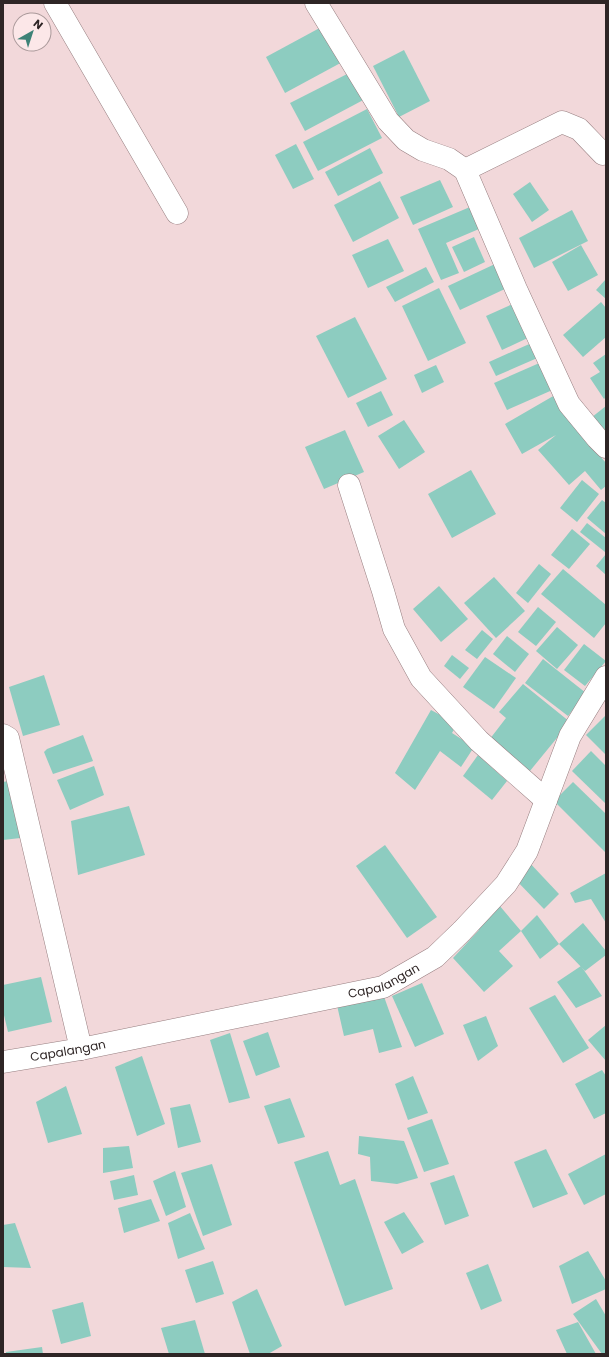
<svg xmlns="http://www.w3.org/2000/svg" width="609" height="1357" font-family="Poppins,sans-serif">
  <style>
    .building { fill: #8dccc0 }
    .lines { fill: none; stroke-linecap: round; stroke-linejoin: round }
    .street-casing { stroke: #977f81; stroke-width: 23 }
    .secondary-casing { stroke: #977f81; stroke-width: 23 }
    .street { stroke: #fff; stroke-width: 22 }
    .secondary { stroke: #fff; stroke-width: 22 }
    .labels { text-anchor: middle; stroke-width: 3.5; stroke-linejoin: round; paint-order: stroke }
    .street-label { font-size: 12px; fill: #2e2525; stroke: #fce7e8 }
  </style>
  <rect width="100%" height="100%" fill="#f2d8da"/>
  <g class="building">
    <polygon points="327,24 346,60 285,93 266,57"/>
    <polygon points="404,50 430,101 399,117 373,66"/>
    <polygon points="353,71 367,98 305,131 290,103"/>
    <polygon points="367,109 382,138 318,171 303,142"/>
    <polygon points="296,144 314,179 293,189 275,155"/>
    <polygon points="370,148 383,173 338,196 325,172"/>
    <polygon points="440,180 453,207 413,225 400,197"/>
    <polygon points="380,181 399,218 353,242 334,205"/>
    <polygon points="530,182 549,210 532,222 513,194"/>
    <polygon points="470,207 479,229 446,243 459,273 441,280 418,229"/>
    <polygon points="572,210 588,241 534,268 519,238"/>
    <polygon points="474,237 485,262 464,272 452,247"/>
    <polygon points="388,239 404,271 368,288 352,255"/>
    <polygon points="581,245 598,275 568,291 552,262"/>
    <polygon points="495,264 507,288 460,310 448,286"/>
    <polygon points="426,267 434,282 395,302 386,287"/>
    <polygon points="606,279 606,299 596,290"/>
    <polygon points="439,288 466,343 428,361 402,306"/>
    <polygon points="517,302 532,336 502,350 486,316"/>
    <polygon points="601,302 606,308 606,337 583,357 563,335"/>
    <polygon points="355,317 387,379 348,398 316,336"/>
    <polygon points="536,341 542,356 496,376 489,362"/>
    <polygon points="606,354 606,397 604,399 590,378 600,372 593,363"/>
    <polygon points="544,361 557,388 507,410 494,383"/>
    <polygon points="436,365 444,382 422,393 414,375"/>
    <polygon points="381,391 393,415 368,427 356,403"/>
    <polygon points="555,395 571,422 606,463 606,486 601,490 585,471 569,485 538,450 556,435 522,454 505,424"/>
    <polygon points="606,406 606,445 587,421"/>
    <polygon points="404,420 425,452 399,469 378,436"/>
    <polygon points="345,430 364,472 324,489 305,447"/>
    <polygon points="471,470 496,514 452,538 428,494"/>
    <polygon points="582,480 599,494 577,522 560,508"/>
    <polygon points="602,500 606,503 606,534 587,518"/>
    <polygon points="587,523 606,538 605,552 580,532"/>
    <polygon points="572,529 590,544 569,569 551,555"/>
    <polygon points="606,554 606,575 596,566"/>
    <polygon points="539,564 551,574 528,603 516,593"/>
    <polygon points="563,569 606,605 606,623 594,638 541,594"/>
    <polygon points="494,577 525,611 496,638 464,603"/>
    <polygon points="439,586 468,619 441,642 413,609"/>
    <polygon points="538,607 556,622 536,646 518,632"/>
    <polygon points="557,627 578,645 557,669 536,651"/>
    <polygon points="482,630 493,639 477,659 465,650"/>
    <polygon points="507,636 529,654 515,672 493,654"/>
    <polygon points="584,644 606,661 585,686 564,670"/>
    <polygon points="452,655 469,668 460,679 444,666"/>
    <polygon points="485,657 516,678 494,709 463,687"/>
    <polygon points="543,659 586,693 568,716 525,683"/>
    <polygon points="44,675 60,725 23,736 9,687"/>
    <polygon points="523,684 570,722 525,777 486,744 506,718 499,712"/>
    <polygon points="431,710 457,724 452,733 474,747 461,767 440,751 415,790 395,773"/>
    <polygon points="605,716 606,718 606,755 586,735"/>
    <polygon points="83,735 93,761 53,774 44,752 47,749"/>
    <polygon points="591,751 606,766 606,804 572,771"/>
    <polygon points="478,755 507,781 492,800 463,776"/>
    <polygon points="94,766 104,795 70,810 57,780"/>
    <polygon points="14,780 29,837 3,840 3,782"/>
    <polygon points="573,782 606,814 606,853 554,801"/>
    <polygon points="129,806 145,855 78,875 71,821"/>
    <polygon points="385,845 437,917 407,938 356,866"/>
    <polygon points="527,860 559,894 544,909 512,876"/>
    <polygon points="606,873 606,923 591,899 575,903 570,893"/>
    <polygon points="499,905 521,931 499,951 513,966 484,992 453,958 479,930 474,926"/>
    <polygon points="537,915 559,944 540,959 521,931"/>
    <polygon points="583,923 606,951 606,955 585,971 559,944"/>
    <polygon points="581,966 602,996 576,1008 557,982"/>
    <polygon points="41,977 52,1022 8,1032 3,1011 3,985"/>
    <polygon points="422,983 444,1034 415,1047 392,996"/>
    <polygon points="382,991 402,1047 379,1053 373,1029 344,1036 336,1001"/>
    <polygon points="555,995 589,1048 563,1063 529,1008"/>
    <polygon points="486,1016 498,1046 478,1061 463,1025"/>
    <polygon points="606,1025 606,1061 588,1040"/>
    <polygon points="268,1032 280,1067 256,1076 243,1041"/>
    <polygon points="230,1033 250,1098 229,1103 210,1040"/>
    <polygon points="142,1056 165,1124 137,1136 115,1067"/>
    <polygon points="602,1070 606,1076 606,1113 594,1119 575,1084"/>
    <polygon points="413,1076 428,1113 408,1120 395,1084"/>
    <polygon points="66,1086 82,1134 48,1143 36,1102"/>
    <polygon points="290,1098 305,1137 278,1144 264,1106"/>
    <polygon points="190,1104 201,1142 178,1148 170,1108"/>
    <polygon points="432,1119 449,1164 424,1172 407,1128"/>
    <polygon points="359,1136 404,1141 418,1178 397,1184 371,1181 370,1157 358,1154"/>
    <polygon points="129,1146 133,1168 103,1173 103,1148"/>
    <polygon points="546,1149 568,1194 533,1208 514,1162"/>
    <polygon points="328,1151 340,1185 355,1179 393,1289 345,1306 294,1162"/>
    <polygon points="606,1154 606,1194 584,1205 568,1174"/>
    <polygon points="212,1164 232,1225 203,1236 181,1173"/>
    <polygon points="175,1171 186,1207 166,1216 153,1181"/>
    <polygon points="134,1175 138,1195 114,1200 110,1181"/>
    <polygon points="454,1175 469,1216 445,1225 430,1183"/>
    <polygon points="151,1199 160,1221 124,1233 118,1208"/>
    <polygon points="404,1212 424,1242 402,1254 384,1222"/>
    <polygon points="190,1213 205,1249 178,1259 168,1223"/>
    <polygon points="15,1223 31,1268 3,1267 3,1225"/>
    <polygon points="588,1251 606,1281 606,1289 572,1304 559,1266"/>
    <polygon points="213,1261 224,1294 196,1303 185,1270"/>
    <polygon points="488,1264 502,1301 481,1310 466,1273"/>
    <polygon points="257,1289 282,1346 268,1354 250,1354 232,1302"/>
    <polygon points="596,1299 606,1316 606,1354 602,1354 573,1314"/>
    <polygon points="83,1302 91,1336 61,1344 52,1310"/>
    <polygon points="195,1320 205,1354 169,1354 161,1328"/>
    <polygon points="578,1322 596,1354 567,1354 556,1330"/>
    <polygon points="42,1347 43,1354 6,1354 6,1352"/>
  </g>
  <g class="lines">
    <defs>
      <g id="street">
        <polyline points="55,3 177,213"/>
        <polyline points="316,3 388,121 406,140 423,150 449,159 465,170 516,289 569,404 597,438 606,447"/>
        <polyline points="465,170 562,122 579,129 603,154"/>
        <polyline points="349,485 383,591 394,629 421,678 479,741 546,800"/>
        <polyline points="3,735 8,738 81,1049"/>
      </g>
      <g id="secondary">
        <path id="s1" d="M3 1062 81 1049 383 987 435 957 462 931 506 884 527 851 570 736 606 677"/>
      </g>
    </defs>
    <use href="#street" class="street-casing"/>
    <use href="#secondary" class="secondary-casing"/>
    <use href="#street" class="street"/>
    <use href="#secondary" class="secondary"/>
  </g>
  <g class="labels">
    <g class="street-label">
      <text dy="4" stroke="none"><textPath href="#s1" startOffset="390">Capalangan</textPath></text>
      <text dy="4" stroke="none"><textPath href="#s1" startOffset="66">Capalangan</textPath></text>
    </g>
  </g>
  <rect width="609" height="1357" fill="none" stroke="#2e2525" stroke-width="8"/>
  <g transform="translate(32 32) rotate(39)"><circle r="19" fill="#fce7e8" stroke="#aa999a"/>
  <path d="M0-3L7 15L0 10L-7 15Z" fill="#3e8277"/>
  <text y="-6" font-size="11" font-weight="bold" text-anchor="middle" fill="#2e2525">N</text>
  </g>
</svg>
